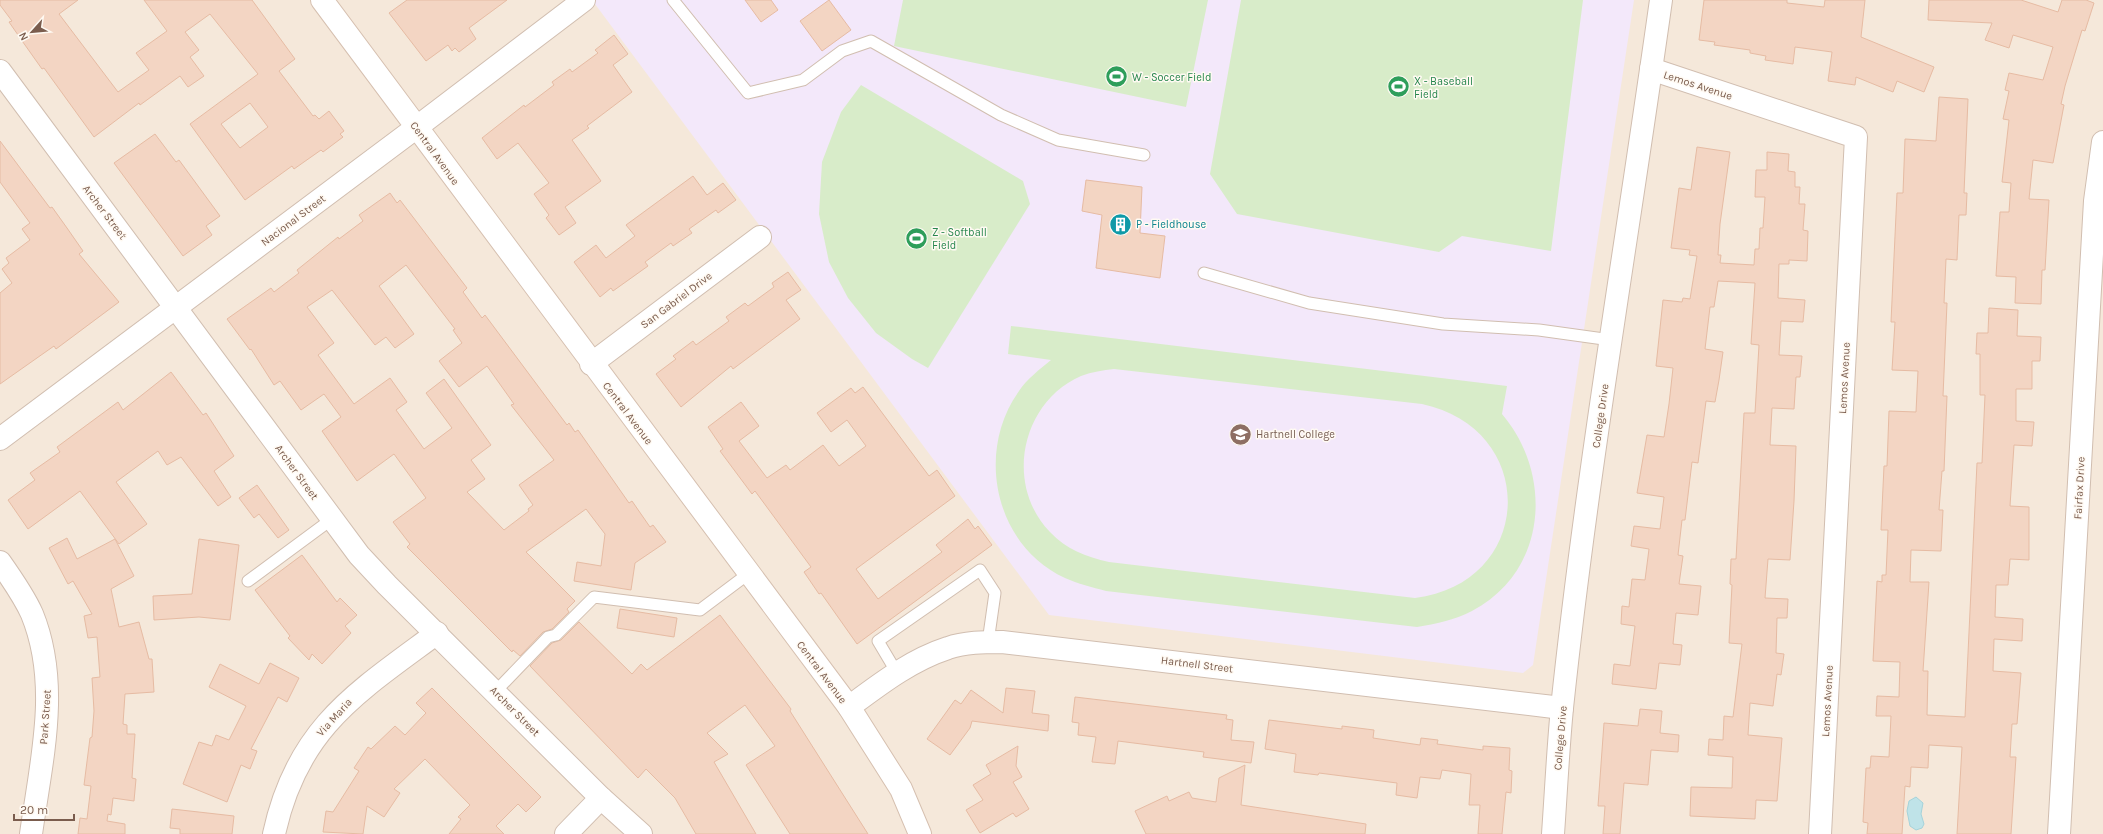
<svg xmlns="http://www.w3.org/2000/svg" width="2103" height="834" font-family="Karla,sans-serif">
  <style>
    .residential { fill: #f5e8da }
    .education { fill: #f3e8fa }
    .green { fill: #d8ecc9; fill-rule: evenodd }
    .water { fill: #bfe3e8; stroke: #a5d3da }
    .building { fill: #f3d5c3; stroke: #e6bba3; fill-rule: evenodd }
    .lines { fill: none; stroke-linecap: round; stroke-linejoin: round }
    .lane-casing { stroke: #d1beb0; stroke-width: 13 }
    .street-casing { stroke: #d1beb0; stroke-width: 24 }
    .secondary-casing { stroke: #d6c0b0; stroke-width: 24 }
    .lane { stroke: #fff; stroke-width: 11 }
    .street { stroke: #fff; stroke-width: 22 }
    .secondary { stroke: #fff; stroke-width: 22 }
    .labels { text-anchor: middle; stroke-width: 3; stroke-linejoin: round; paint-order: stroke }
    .leisure-label { font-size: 11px; fill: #27864d; stroke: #fffaf3; text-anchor: start }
    .street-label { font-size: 11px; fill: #7a5c4d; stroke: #fffaf3 }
    .culture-label { font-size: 11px; fill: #0d838f; stroke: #fffaf3; text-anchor: start }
    .education-label { font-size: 11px; fill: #785e54; stroke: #fffaf3; text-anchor: start }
  </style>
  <rect width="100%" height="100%" fill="#fdf6ec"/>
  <rect class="residential" x="0" y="0" width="2103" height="834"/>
  <polygon class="education" points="592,0 1634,0 1533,665 1523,673 1049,615"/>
  <g class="green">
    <polygon points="903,0 1208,0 1186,107 894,46"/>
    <polygon points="1241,0 1583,0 1551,251 1462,236 1439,252 1237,214 1210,174"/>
    <polygon points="861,85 1023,181 1030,204 928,368 912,359 876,333 848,298 829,262 819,214 822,162 841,112"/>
    <path d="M1011 326 1507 386 1502 414C1554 475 1547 572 1472 611 1454 620 1436 624 1417 627L1106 591C1092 587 1078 584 1065 578 995 546 975 452 1019 391 1027 379 1040 369 1051 360L1008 354ZM1114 369 1422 404C1540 429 1535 583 1415 598L1109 562C1086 557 1066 549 1050 532 1004 485 1021 402 1081 376 1092 372 1103 370 1114 369Z"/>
  </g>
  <polygon class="water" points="1916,797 1923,803 1921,814 1924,824 1922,828 1916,830 1910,826 1907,811 1909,801"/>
  <g class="building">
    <path d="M0 0H78L59 14 118 92 149 70 136 53 167 31 144 0H252L295 59 279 71 313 116 315 115 319 119 329 111 344 131 340 134 343 137 323 152 321 150 294 169 292 166 245 200 190 124 258 74 210 14 185 32 199 50 190 57 204 76 188 87 180 76 140 105 139 103 94 137 44 68 42 69 25 45 9 22 12 21 0 5ZM250 103 268 127 240 148 221 124Z"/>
    <polygon points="407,0 507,0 469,28 476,39 459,52 455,48 452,51 448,45 426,61 389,13"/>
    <polygon points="745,0 771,0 778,10 761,22"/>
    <polygon points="829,0 851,30 822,51 800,21"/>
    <polygon points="1704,0 1787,0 1787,3 1824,7 1825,0 1865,0 1861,37 1934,67 1924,92 1897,81 1893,92 1856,77 1855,85 1828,81 1832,52 1795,47 1793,64 1765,60 1766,56 1750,53 1750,50 1714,45 1715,42 1699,40"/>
    <polygon points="1929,0 2021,0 2058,12 2062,0 2086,0 2094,3 2085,31 2082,30 2065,86 2061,104 2064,105 2053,163 2033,160 2029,199 2049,200 2045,270 2042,270 2041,304 2015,303 2016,277 1996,276 2000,212 2009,212 2011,183 2002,182 2009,120 2003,119 2009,91 2005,90 2009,73 2043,80 2053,47 2013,35 2009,48 1985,40 1992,23 1928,20"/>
    <polygon points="614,35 628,54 613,65 632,92 587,126 589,128 572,140 601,181 565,207 576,223 559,235 546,218 549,215 534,194 549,183 518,143 497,159 482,138 524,105 525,107 554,85 552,82 570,69 572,72 598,53 595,50"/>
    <polygon points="1939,97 1968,99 1964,193 1967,193 1966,215 1959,215 1957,260 1946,259 1944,303 1947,303 1943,396 1947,396 1944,471 1942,471 1939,510 1943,510 1941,551 1911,550 1910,582 1929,582 1923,671 1928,671 1927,715 1965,717 1977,463 1982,463 1985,395 1980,395 1980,354 1976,354 1977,333 1988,333 1989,308 2018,310 2017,336 2041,337 2040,361 2032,361 2032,389 2016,389 2016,421 2034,422 2032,446 2014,445 2010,506 2029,507 2029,560 2010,559 2008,585 1996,585 1995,617 2023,619 2022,641 1994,639 1993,671 2021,673 2017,724 2012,724 2010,757 2016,757 2011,834 1957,834 1962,747 1929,745 1928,768 1911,767 1910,787 1905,786 1902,834 1867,834 1868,823 1863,822 1866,768 1870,768 1871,756 1889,757 1891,716 1876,716 1877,696 1899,697 1900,662 1873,661 1877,581 1882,582 1882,575 1886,575 1888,530 1881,530 1884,466 1887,466 1889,411 1916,412 1918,371 1892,370 1895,322 1891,322 1897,193 1903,193 1905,139 1936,141"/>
    <polygon points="155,134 176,162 179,160 220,216 206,226 212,235 183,256 114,163"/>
    <polygon points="0,141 50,208 52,207 67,228 83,251 79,254 119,302 56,349 54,346 0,384 0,293 12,283 2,269 9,263 6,258 30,240 22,229 30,223 0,182"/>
    <polygon points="1697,147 1730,152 1720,224 1718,255 1721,255 1720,263 1754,265 1755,249 1759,249 1760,228 1763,228 1765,197 1755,197 1756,170 1767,170 1767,152 1789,154 1788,171 1795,172 1795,187 1800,187 1799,204 1805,204 1803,230 1808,231 1807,261 1789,260 1789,264 1779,264 1778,298 1805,300 1803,322 1781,321 1779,355 1802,356 1800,377 1796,377 1794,409 1772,408 1770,445 1796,446 1794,501 1790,560 1768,559 1765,598 1788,599 1787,618 1777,618 1776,653 1784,654 1781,675 1777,674 1773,706 1750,703 1748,735 1782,738 1777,801 1756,800 1755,819 1690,816 1691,787 1732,788 1733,757 1708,755 1709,739 1723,740 1724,716 1733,717 1742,644 1729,643 1732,585 1730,584 1731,559 1736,559 1744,413 1755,413 1759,345 1751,344 1755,283 1718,281 1714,307 1710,307 1705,349 1723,352 1719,380 1715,402 1706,401 1698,463 1692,462 1685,520 1682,520 1678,555 1683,556 1679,584 1701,586 1698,615 1676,613 1673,644 1682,645 1680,665 1659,663 1656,689 1612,684 1614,664 1630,666 1635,626 1621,624 1622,606 1629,607 1632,579 1645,580 1649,549 1631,546 1634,526 1660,529 1664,497 1637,493 1647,435 1664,437 1669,404 1673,368 1656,366 1663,300 1682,302 1683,298 1690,299 1697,256 1689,255 1690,250 1671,248 1679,188 1691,190"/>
    <polygon points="693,176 707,195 723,183 736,200 718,213 716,210 689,229 692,233 673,246 671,243 645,262 648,266 613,291 611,288 600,297 574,262 596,245 606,258 635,236 626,225"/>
    <polygon points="1086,180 1142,187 1140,233 1165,236 1160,278 1096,268 1102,215 1082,211"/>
    <path d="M390 193 397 203 400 200 467 288 463 292 482 318 485 315 567 425 569 423 575 432 578 430 629 503 632 501 650 527 653 525 666 542 635 563 631 590 574 581 577 562 601 566 605 534 586 509 526 552 575 601 567 609 569 612 552 629 543 632 520 656 513 650 512 652 407 547 410 544 393 522 426 498 394 454 357 481 322 431 341 417 324 394 301 410 280 381 274 385 251 349 250 350 227 319 271 288 274 292 299 273 297 270 338 237 339 239 363 221 359 215ZM406 265 455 329 453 330 462 343 439 361 459 387 487 366 514 404 511 405 554 460 519 485 533 505 528 509 529 511 504 530 467 492 485 479 471 460 491 445 444 379 426 393 452 428 424 449 396 410 407 402 390 378 354 404 318 355 334 343 307 307 332 290 375 345 386 337 395 348 414 334 379 286Z"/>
    <polygon points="788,272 801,290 786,300 800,319 733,369 731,366 681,407 656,374 676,359 673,356 693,341 696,345 729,321 726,317 745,303 748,306 774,287 772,283"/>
    <polygon points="171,372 203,415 206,413 234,456 214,471 231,497 218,506 181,457 167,465 158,451 116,482 147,524 119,544 80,491 28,529 8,500 35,480 30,473 60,452 57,447 118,402 123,410"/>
    <polygon points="863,387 929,476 937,470 955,496 856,569 878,599 942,552 936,545 968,519 975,529 978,526 992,545 857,644 821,593 819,594 804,572 811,567 755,491 752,494 720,451 723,449 708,427 741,402 759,426 739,441 767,478 786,465 790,470 823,445 839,466 866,446 847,420 831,432 817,413 851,388 855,393"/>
    <polygon points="257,485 289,530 278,538 259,514 254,518 239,498"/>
    <polygon points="67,538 77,559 115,539 134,576 111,589 119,627 139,622 149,659 152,659 154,692 125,694 123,724 127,725 127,734 135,734 132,778 136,779 134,801 113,798 111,815 108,814 107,821 125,824 125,834 78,834 80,818 87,819 91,786 84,785 90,738 92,737 94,711 92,678 100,677 97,637 88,638 84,616 92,614 73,581 68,584 49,548"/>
    <polygon points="199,539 239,545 230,620 199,617 154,620 153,596 192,594"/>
    <polygon points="302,555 337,602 340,598 357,615 345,626 351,633 322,664 312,654 309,660 288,638 290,636 255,590"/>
    <polygon points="620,609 677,618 674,637 617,628"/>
    <polygon points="720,615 791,709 790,711 868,834 790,834 746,765 775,746 745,705 707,733 728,754 714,762 756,834 696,834 675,798 646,769 638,778 530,666 552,643 561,640 579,622 632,674 641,664 647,670"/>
    <polygon points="270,663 299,678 287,702 278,697 251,749 257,751 250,769 241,765 227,802 183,784 199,742 212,746 216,735 229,740 246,706 209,687 220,664 259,684"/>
    <polygon points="432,688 541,797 526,812 518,804 496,826 504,834 449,834 461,819 458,817 470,805 425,759 394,789 400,793 384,817 367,806 363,834 323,832 326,811 333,812 359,771 354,768 368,747 371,749 395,726 405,735 426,713 416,703"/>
    <polygon points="1006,688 1035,691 1032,713 1049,715 1048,731 972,721 970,728 950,755 927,739 955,700 961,704 971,690 1003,713"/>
    <polygon points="1075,697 1227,715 1226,719 1233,720 1231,740 1254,742 1251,763 1203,757 1204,752 1118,741 1115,764 1092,762 1096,737 1078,735 1079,723 1072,722"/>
    <polygon points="1640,709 1662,711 1660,733 1679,735 1678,752 1651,750 1648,785 1624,783 1620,834 1603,834 1605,806 1598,806 1604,723 1638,726"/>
    <polygon points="1269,720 1342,729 1342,726 1374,730 1373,738 1420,745 1421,738 1438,740 1437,744 1483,750 1483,746 1510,748 1509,770 1512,771 1511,793 1506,792 1502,834 1478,834 1480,805 1469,805 1471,774 1442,770 1440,779 1420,777 1417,798 1396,795 1397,783 1319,773 1318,775 1294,772 1296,754 1265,749"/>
    <polygon points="1018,746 1016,766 1022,777 1013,782 1029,809 1016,817 1013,813 980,833 966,810 983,800 973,785 991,774 986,765"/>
    <polygon points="1245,765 1241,805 1366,824 1365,834 1146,834 1135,811 1167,796 1169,801 1189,792 1192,798 1216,802 1219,778"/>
    <polygon points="172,809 234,816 232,834 180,834 180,829 170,828"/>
  </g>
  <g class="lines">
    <defs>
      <g id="lane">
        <polyline points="673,0 748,93 803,80 842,51 871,41 1001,115 1058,140 1144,155"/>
        <polyline points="1204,273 1309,303 1443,324 1539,330 1611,340"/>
        <polyline points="248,581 332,519"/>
        <polyline points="897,673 878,641 980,570 995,593 988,642"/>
        <polyline points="495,692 548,637 556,635 594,597 700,610 748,574"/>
      </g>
      <g id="street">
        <polyline points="1651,69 1856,137 1820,834"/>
        <polyline points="0,71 359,555 387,585 601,798 641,834"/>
        <polyline points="591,364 760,237"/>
        <polyline points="0,439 417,127 584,0"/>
        <path d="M0 562C12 579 24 596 32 614 61 685 41 761 31 834"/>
        <path d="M849 707C880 684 911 660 948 648 965 642 984 642 1002 642L1562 708"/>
        <path d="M274 834C297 728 356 693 437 633"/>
        <polyline points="566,834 601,798"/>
        <path d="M1553 834C1556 792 1558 749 1562 708 1587 471 1628 236 1661 0"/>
        <polyline points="2059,834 2095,201 2103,142"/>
      </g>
      <polyline id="secondary" points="322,0 849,707 901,789 920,834"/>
    </defs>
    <use href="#lane" class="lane-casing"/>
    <use href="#street" class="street-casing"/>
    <use href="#secondary" class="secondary-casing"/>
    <use href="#lane" class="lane"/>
    <use href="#street" class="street"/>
    <use href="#secondary" class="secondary"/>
  </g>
  <defs>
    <symbol id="stadium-disc" viewBox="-11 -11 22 22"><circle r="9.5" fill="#2e9e5b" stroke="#fffaf3"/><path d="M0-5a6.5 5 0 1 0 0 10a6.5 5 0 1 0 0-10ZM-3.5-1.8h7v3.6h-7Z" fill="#fff"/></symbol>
    <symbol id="building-disc" viewBox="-11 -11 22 22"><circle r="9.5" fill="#0f9aa8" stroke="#fffaf3"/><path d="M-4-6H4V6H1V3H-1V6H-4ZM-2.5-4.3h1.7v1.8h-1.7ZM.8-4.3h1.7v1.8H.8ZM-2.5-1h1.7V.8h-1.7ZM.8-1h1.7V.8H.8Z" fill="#fff"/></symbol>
    <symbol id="university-disc" viewBox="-11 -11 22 22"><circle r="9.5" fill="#8d6e63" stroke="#fffaf3"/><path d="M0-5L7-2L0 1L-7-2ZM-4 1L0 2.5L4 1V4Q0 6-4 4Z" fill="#fff"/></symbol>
  </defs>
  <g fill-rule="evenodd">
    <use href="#stadium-disc" x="1104" y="64" width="25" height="25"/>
    <use href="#stadium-disc" x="1386" y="74" width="25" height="25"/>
    <use href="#building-disc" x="1108" y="212" width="25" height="25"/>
    <use href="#stadium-disc" x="904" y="226" width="25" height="25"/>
    <use href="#university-disc" x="1228" y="422" width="25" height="25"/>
  </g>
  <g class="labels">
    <g class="leisure-label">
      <text x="1132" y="81">W - Soccer Field</text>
      <text x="1414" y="85">X - Baseball<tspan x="1414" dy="13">Field</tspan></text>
      <text x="932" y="236">Z - Softball<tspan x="932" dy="13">Field</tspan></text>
    </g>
    <g class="street-label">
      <text transform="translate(1698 85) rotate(18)" y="4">Lemos Avenue</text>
      <text transform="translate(435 153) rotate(54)" y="4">Central Avenue</text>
      <text transform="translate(105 212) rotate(53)" y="4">Archer Street</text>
      <text transform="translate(293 220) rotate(-37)" y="4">Nacional Street</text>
      <text transform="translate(676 300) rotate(-37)" y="4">San Gabriel Drive</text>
      <text transform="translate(1844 378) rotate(-87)" y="4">Lemos Avenue</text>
      <text transform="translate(628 413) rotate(53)" y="4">Central Avenue</text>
      <text transform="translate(1600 416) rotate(-82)" y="4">College Drive</text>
      <text transform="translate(297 472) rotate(54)" y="4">Archer Street</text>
      <text transform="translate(2079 488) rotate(-87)" y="4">Fairfax Drive</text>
      <text transform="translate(1197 664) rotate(7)" y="4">Hartnell Street</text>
      <text transform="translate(822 672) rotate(53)" y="4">Central Avenue</text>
      <text transform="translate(1827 701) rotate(-87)" y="4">Lemos Avenue</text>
      <text transform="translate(515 711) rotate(45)" y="4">Archer Street</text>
      <text transform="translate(45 717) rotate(-86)" y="4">Park Street</text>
      <text transform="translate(334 717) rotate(-48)" y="4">Via Maria</text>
      <text transform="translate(1560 738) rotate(-85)" y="4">College Drive</text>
    </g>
    <g class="culture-label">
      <text x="1136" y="228">P - Fieldhouse</text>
    </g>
    <g class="education-label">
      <text x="1256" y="438">Hartnell College</text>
    </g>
  </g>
  <g transform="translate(32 32) rotate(243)" stroke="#fffaf3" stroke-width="3" paint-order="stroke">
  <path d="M0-3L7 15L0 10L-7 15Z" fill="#7a5c4d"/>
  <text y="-6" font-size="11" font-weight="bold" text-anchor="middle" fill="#7a5c4d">N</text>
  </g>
  <path d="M14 814v6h60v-6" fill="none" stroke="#7a5c4d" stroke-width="2"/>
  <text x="20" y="814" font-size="12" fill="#7a5c4d" stroke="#fffaf3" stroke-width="3" paint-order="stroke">20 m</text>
</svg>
